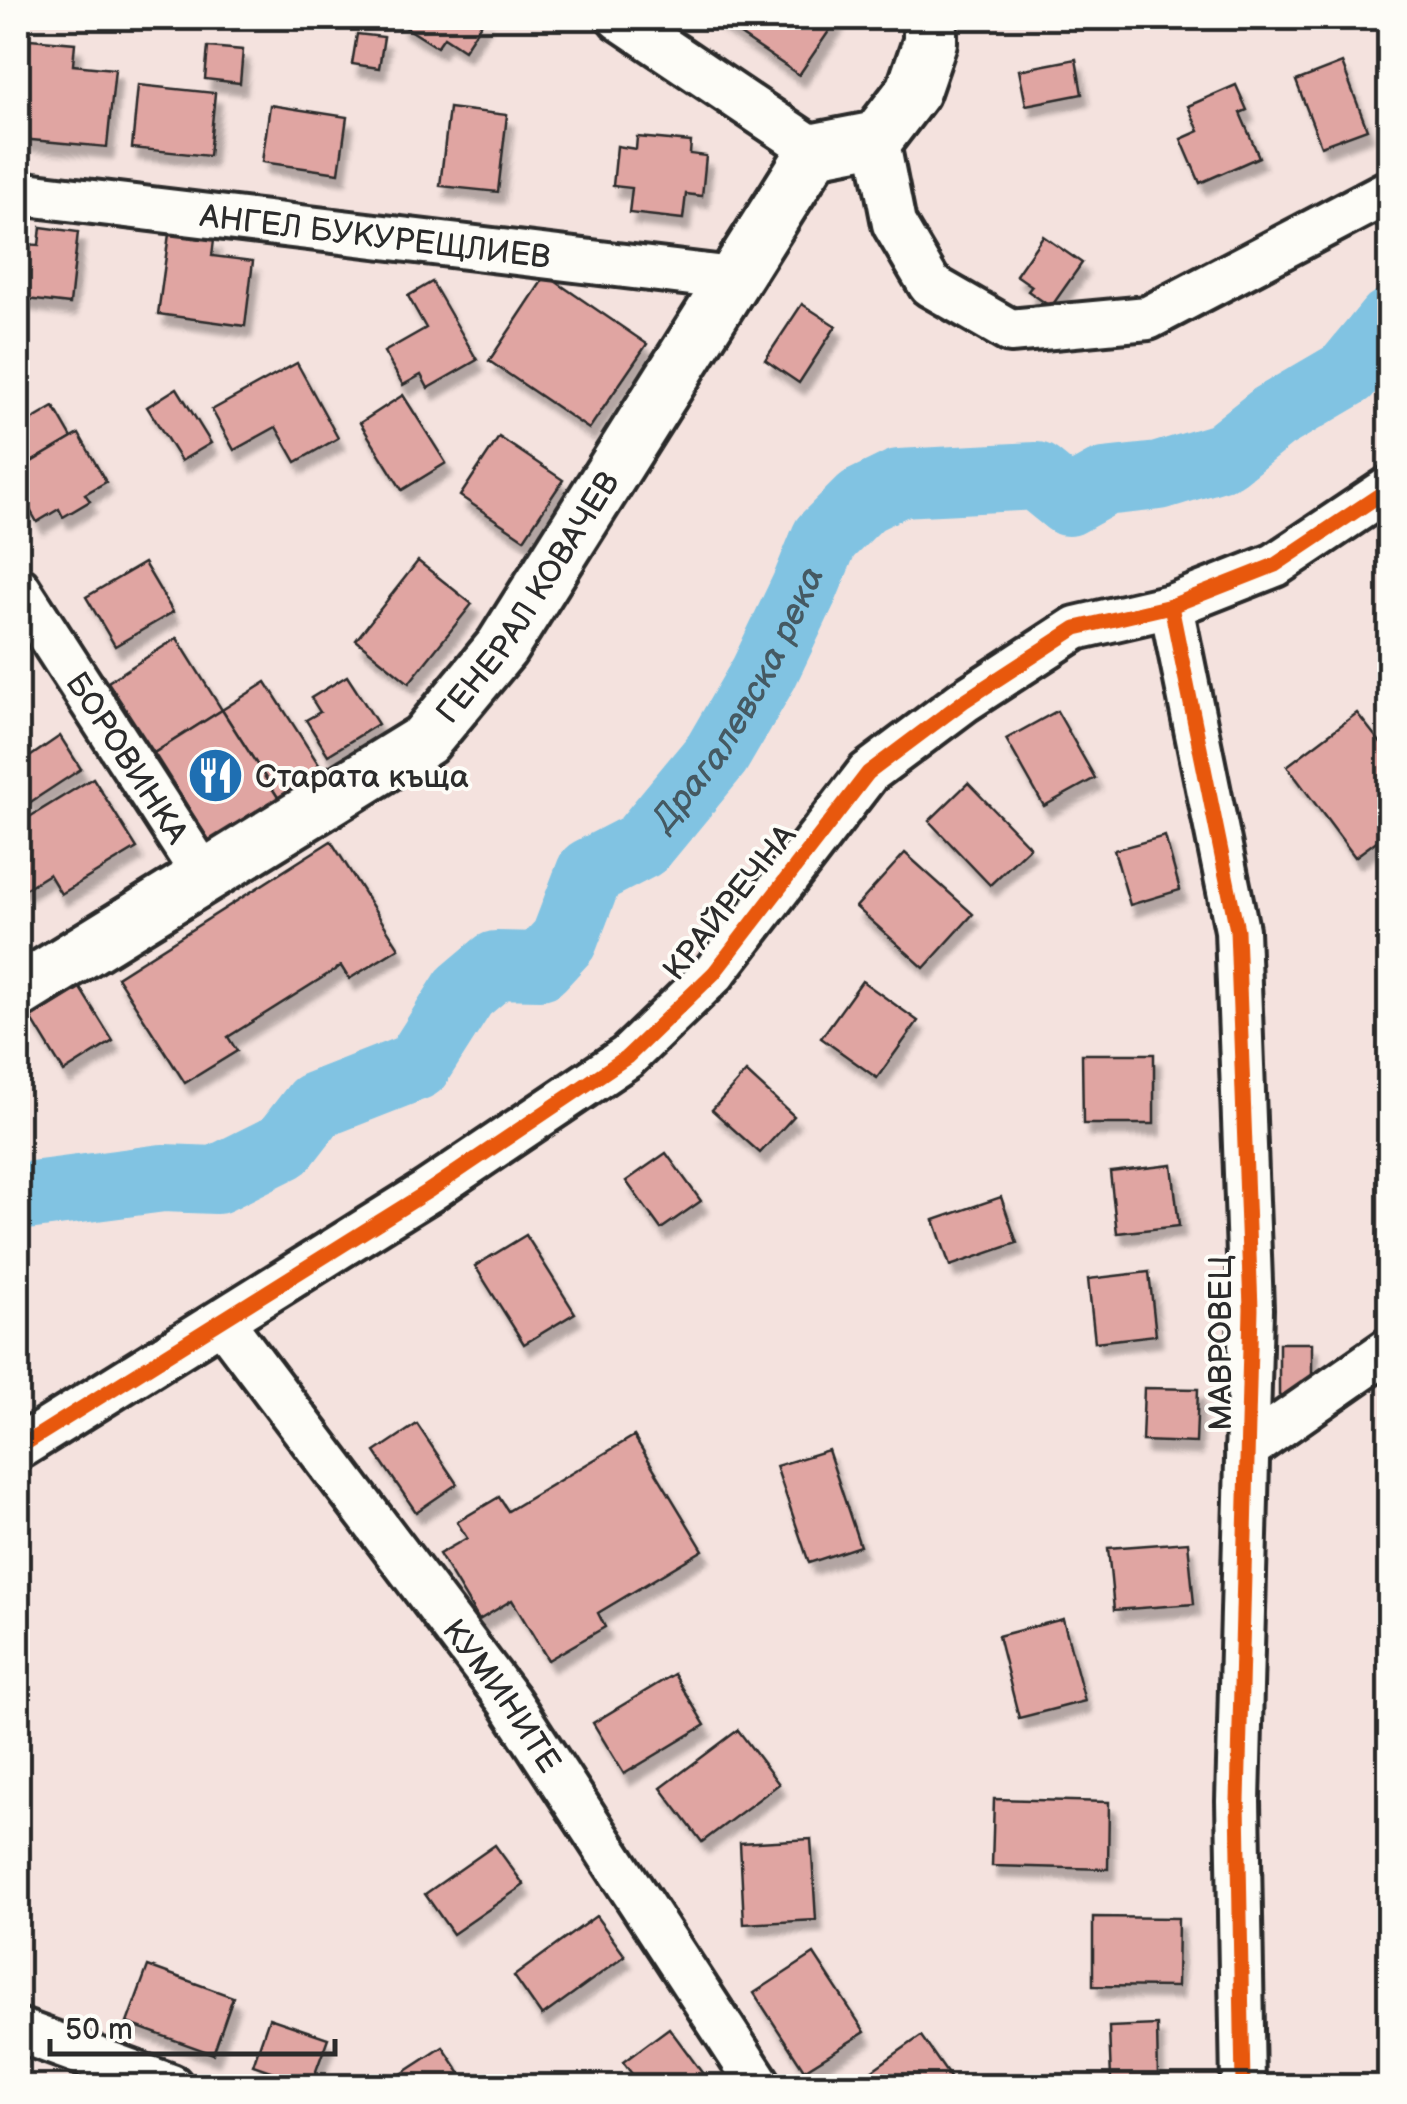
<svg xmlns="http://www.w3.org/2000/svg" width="1407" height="2104" font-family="'Balsamiq Sans',sans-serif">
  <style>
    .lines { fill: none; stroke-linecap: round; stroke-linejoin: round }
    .river { stroke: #81c3e2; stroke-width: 68 }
    .building { fill: #e0a5a2; stroke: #2b2b2b; stroke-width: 2.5; filter: url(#shadow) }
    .minor-casing { stroke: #2b2b2b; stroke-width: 50 }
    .tertiary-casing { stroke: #2b2b2b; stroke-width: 60 }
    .minor { stroke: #fdfcf7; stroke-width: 42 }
    .tertiary { stroke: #fdfcf7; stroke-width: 52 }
    .cycleway-casing { stroke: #fdfcf7; stroke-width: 21 }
    .cycleway { stroke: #e8590c; stroke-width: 15 }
    .labels { text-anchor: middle; stroke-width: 8; stroke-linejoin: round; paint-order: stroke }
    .street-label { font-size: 32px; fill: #2b2b2b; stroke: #fdfcf7 }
    .poi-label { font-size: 32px; fill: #2b2b2b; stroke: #fdfcf7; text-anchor: start }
    .water-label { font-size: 35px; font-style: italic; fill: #455962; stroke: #fdfcf7 }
  </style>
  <defs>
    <filter id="shadow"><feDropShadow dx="6" dy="11" stdDeviation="2.5" flood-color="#0004"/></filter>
  </defs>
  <rect width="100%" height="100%" fill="#f4e2de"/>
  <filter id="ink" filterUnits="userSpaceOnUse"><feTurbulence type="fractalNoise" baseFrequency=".01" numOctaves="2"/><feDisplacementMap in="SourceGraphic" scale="20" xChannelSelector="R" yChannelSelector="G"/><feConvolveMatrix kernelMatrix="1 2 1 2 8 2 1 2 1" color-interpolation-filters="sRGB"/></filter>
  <g filter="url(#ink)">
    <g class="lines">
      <path class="river" id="s1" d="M18 1197 163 1178 216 1180 284 1146 315 1106 417 1066 464 992 496 965 540 966 564 940 590 872 642 845 717 754 764 673 805 587 825 538 862 501 899 483 1036 476 1068 502 1104 482 1159 476 1224 456 1273 417 1348 373 1390 322"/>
    </g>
    <g class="building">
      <polygon points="402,18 485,18 464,50 444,37 437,47 399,23"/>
      <polygon points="718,18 838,18 799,75 717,19"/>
      <polygon points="357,34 384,37 379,68 352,64"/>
      <polygon points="30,39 75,43 73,65 115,69 107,147 21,139"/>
      <polygon points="208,47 243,50 240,83 205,79"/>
      <polygon points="1076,59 1082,94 1026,105 1019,70"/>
      <polygon points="1342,63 1367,129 1321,146 1296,81"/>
      <polygon points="138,85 215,93 209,156 132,148"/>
      <polygon points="1236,85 1247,110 1240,113 1259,157 1200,183 1181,139 1199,131 1188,106"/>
      <polygon points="270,105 347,117 339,173 262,162"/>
      <polygon points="449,108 507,115 498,192 440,186"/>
      <polygon points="637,137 691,142 690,154 706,156 702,196 686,194 683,219 629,213 632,188 613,186 617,146 636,149"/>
      <polygon points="41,227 78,232 70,304 18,298 23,244 39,245"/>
      <polygon points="169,234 214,240 212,256 253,261 245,326 158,314"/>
      <polygon points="1043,236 1082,263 1051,307 1028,291 1032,286 1016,275"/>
      <polygon points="546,275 647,344 589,429 489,361"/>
      <polygon points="432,282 477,360 428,388 421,375 403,385 384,352 426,328 408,296"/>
      <polygon points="802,304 836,326 799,383 765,360"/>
      <polygon points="297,363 338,438 296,462 276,427 234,450 212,410"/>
      <polygon points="177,388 211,443 181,461 147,407"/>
      <polygon points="403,395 446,463 402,490 360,423"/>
      <polygon points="54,407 72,438 18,470 18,428"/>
      <polygon points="79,434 106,482 85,494 90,501 63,517 59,509 37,522 18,489 18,470"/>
      <polygon points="499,437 563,480 524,539 460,496"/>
      <polygon points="418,561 472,604 409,683 356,640"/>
      <polygon points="144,563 173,612 115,646 86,597"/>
      <polygon points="177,638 222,710 154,753 108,682"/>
      <polygon points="347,676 378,724 328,755 306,720 320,712 311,698"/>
      <polygon points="266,682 323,771 279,799 222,710"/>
      <polygon points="222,710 279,799 210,842 154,753"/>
      <polygon points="1057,711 1095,778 1044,806 1006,739"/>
      <polygon points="1357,713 1390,755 1390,831 1355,857 1287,766"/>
      <polygon points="60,736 81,769 29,803 18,785 18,765"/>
      <polygon points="93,778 137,848 61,894 49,874 23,890 18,881 18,824"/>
      <polygon points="968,783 1030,847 990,885 929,821"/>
      <polygon points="1165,836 1180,890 1130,905 1114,850"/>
      <polygon points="331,841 399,948 349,979 341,966 228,1037 237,1051 185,1083 117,977"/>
      <polygon points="905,853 973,914 924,968 856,907"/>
      <polygon points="862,981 918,1021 877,1078 821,1038"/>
      <polygon points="80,988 113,1041 64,1072 31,1018"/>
      <polygon points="1082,1054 1154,1054 1154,1124 1083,1124"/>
      <polygon points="746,1072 794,1116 760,1153 712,1110"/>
      <polygon points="666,1153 701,1201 661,1229 626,1181"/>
      <polygon points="1172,1165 1179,1226 1117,1233 1110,1172"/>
      <polygon points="1001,1197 1017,1243 950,1266 934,1220"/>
      <polygon points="526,1235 575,1313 524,1344 475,1266"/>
      <polygon points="1149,1272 1156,1335 1095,1342 1088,1279"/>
      <rect x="1279" y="1343" width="33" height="52"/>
      <polygon points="1144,1388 1198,1389 1196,1443 1142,1441"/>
      <polygon points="417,1424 457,1484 416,1512 375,1452"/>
      <polygon points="634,1436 703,1550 598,1613 605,1627 548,1660 512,1600 479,1620 439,1554 467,1538 457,1522 499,1497 508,1511"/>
      <polygon points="828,1450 860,1546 809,1563 776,1466"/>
      <polygon points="1188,1542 1194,1604 1114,1610 1108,1548"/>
      <polygon points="1063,1619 1085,1701 1019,1718 998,1636"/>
      <polygon points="674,1674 705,1725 624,1774 593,1723"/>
      <polygon points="738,1730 779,1784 702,1842 661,1788"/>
      <polygon points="994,1799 1109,1802 1108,1869 992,1866"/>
      <polygon points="811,1839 816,1920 744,1924 740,1843"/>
      <polygon points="495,1845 524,1885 453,1934 425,1894"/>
      <polygon points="596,1916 625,1956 542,2016 514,1976"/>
      <polygon points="1093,1917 1178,1918 1177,1987 1093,1986"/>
      <polygon points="814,1954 865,2032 804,2070 754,1993"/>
      <polygon points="148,1966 233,1997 213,2054 127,2023"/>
      <polygon points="269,2018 328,2038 311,2085 253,2065"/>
      <polygon points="1157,2025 1158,2079 1111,2080 1109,2027"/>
      <polygon points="669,2028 711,2085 710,2086 641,2086 623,2062"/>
      <polygon points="921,2036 956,2086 852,2086 851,2085"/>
      <polygon points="443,2047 469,2086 383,2086"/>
    </g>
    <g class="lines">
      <defs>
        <g id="minor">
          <polyline points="619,18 815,150"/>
          <polyline points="877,138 894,224 930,285 1010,331 1148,318 1390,191"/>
          <path id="s2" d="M18 193 733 279"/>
          <path id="s3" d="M18 588 204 876"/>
          <polyline points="1171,606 1237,930 1251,1309 1238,1801 1243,2086"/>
          <path id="s4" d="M222 1321 509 1701 760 2086"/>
          <polyline points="18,1448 427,1192 627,1057 714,973 868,773 964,701 1076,628 1171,606 1275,565 1390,488"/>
          <polyline points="1247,1449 1390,1349"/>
          <polyline points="18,2030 171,2086"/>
        </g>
        <g id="tertiary">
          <path id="s5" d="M18 992 425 740 502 647 815 150 877 138 913 91 930 42V18"/>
        </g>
      </defs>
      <use href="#minor" class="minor-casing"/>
      <use href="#tertiary" class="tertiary-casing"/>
      <use href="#minor" class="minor"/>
      <use href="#tertiary" class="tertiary"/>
      <defs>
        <g id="cycleway">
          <polyline points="1171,606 1237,930 1251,1309 1238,1801 1243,2086"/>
          <polyline points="18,1448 427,1192 627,1057 714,973 868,773 964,701 1076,628 1171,606 1275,565 1390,488"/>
        </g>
      </defs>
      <use href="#cycleway" class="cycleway-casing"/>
      <use href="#cycleway" class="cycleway"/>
    </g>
  </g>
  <defs>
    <symbol id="restaurant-disc" viewBox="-11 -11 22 22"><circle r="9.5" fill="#1f6fb2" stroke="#fdfcf7"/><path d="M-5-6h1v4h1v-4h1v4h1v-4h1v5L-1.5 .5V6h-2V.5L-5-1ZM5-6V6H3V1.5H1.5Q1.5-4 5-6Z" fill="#fff"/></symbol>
  </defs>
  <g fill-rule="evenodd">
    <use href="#restaurant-disc" x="184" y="744" width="63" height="63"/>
  </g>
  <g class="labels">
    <g class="street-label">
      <text dy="11" stroke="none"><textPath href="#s2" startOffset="360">АНГЕЛ БУКУРЕЩЛИЕВ</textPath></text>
      <text dy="11" stroke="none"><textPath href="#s5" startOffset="655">ГЕНЕРАЛ КОВАЧЕВ</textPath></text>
      <text dy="11" stroke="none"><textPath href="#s3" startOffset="202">БОРОВИНКА</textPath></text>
      <text transform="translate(729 902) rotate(-51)" y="11">КРАЙРЕЧНА</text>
      <text transform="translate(1220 1343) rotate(-90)" y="11">МАВРОВЕЦ</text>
      <text dy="11" stroke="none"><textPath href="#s4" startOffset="468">КУМИНИТЕ</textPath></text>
    </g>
    <g class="poi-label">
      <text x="255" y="787">Старата къща</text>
    </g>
    <g class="water-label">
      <text dy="12" stroke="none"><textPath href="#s1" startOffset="952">Драгалевска река</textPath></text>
    </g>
  </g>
  <rect width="1407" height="2104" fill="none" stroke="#fdfcf7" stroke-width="60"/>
  <rect x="30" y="30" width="1347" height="2044" fill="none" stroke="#2b2b2b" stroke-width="4" filter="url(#ink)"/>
  <path d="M50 2039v15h285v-15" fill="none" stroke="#2b2b2b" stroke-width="5"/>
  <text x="65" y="2039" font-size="30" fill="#2b2b2b" stroke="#fdfcf7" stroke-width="8" paint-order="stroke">50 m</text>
</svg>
